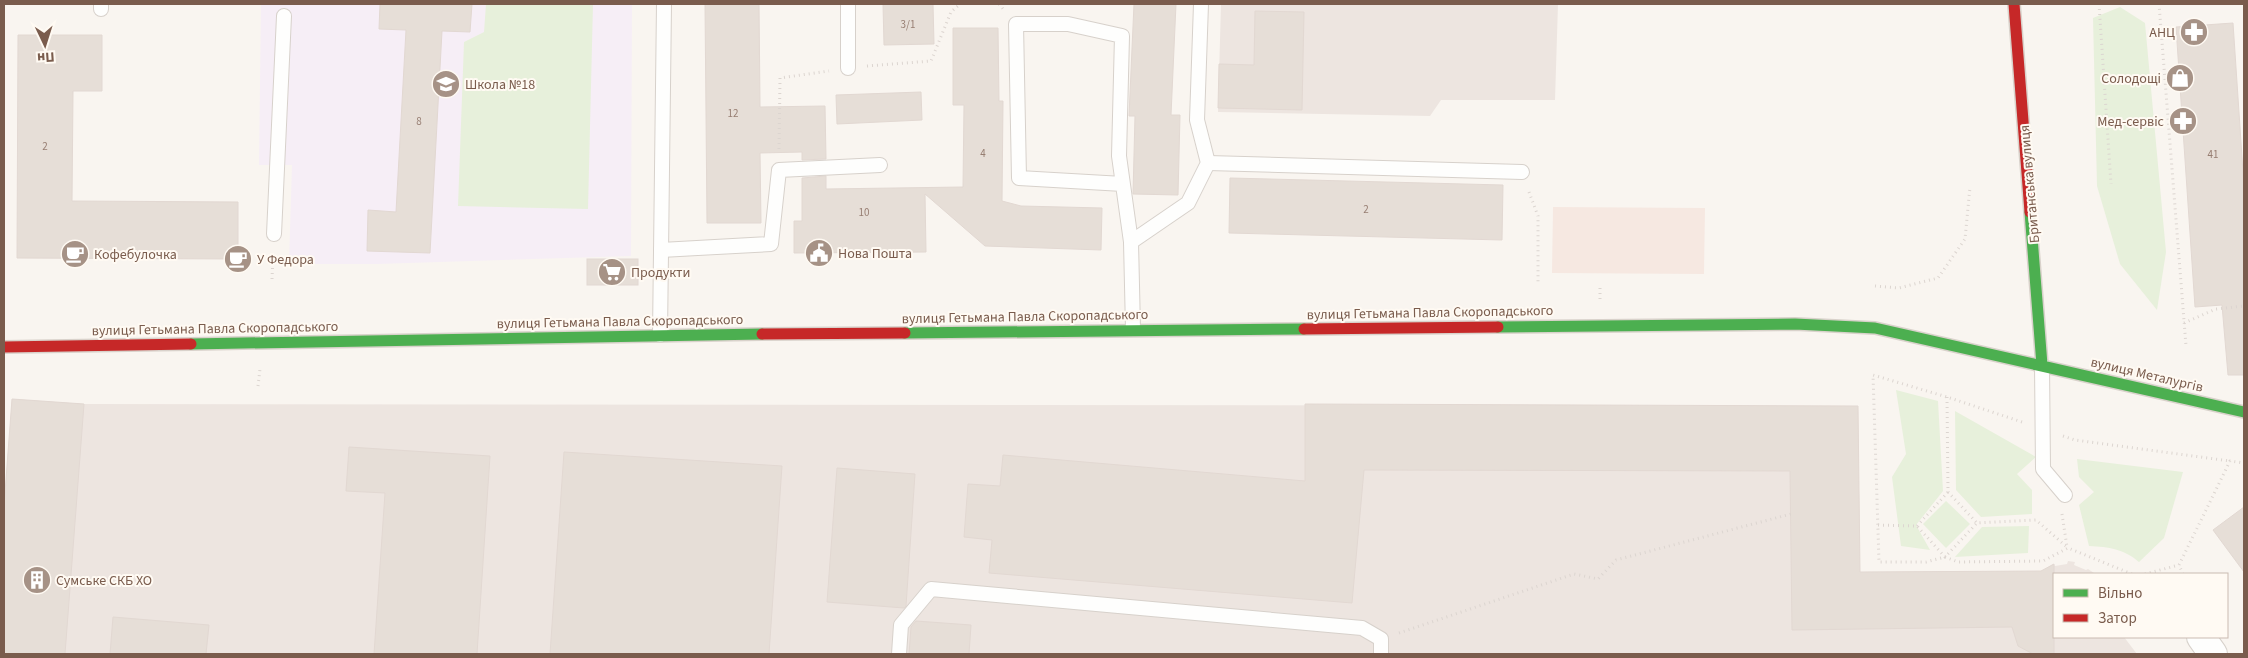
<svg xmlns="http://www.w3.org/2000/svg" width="2248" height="658" font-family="'Source Sans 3',sans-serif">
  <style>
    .commercial { fill: #f6e8e1 }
    .industrial { fill: #ede5e0 }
    .education { fill: #f6eef6 }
    .green { fill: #e7f0db }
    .building { fill: #e6ded7; stroke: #e2d8d2 }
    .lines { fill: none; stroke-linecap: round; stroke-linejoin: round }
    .lane-casing { stroke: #d7d1cb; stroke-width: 16 }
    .street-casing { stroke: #d7d1cb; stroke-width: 30 }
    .fast-casing { stroke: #d9d2cb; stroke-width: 14 }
    .jam-casing { stroke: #d9d2cb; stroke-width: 14 }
    .path { stroke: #dcd5d0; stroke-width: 3; stroke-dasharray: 1 4; stroke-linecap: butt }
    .lane { stroke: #fefefd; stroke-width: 14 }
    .street { stroke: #fefefd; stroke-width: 28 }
    .fast { stroke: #4caf50; stroke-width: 11 }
    .jam { stroke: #c62828; stroke-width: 11 }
    .labels { text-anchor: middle; stroke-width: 4; stroke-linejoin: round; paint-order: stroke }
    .number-label { font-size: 11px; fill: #977e72 }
    .poi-label { font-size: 14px; fill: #7a5c4d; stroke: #fffaf3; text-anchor: start }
    .street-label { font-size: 14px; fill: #7a5c4d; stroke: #fffaf3 }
  </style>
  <rect width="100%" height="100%" fill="#f9f5f0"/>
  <polygon class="commercial" points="1553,207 1705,208 1704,274 1552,273"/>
  <g class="industrial">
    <polygon points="1221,4 1558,4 1555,100 1441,100 1430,116 1218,112"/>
    <polygon points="12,399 84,404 1858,406 1860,572 2025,571 2026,583 2053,564 2055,566 2067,564 2068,561 2075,562 2074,565 2086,570 2088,569 2094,573 2054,574 2054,637 2124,637 2137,654 4,654 4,506"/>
  </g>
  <polygon class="education" points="261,4 632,4 631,256 377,264 289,264 292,165 259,165"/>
  <g class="green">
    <polygon points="486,4 593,4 588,209 458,206 464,42 484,32"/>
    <polygon points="2120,7 2145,23 2166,252 2157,310 2120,264 2097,186 2093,18"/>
    <polygon points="1896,390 1938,401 1943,491 1916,525 1930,550 1901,546 1892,477 1906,454"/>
    <polygon points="1955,411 2036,457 2017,474 2032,490 2032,514 1981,517 1956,490"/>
    <path d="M2077 459 2183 472 2164 538 2139 562C2124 549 2109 547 2089 546L2079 505 2094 492 2079 477Z"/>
    <polygon points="1946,501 1970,524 1946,548 1923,524"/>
    <polygon points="2029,526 2028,553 1955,557 1982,527"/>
  </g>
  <g class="building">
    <polygon points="380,4 472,4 470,32 442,31 430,253 367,251 368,210 396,212 406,30 379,29"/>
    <polygon points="705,4 759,4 760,107 825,106 826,159 802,160 802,152 760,153 761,223 707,223"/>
    <polygon points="883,4 933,4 934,44 884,45"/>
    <polygon points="1134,4 1176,4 1171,115 1180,115 1178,195 1133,194 1135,116 1129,116"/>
    <polygon points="1255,11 1304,12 1302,110 1218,108 1219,64 1254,65"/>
    <polygon points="2233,23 2244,187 2244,375 2228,375 2222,305 2195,307 2176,27"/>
    <polygon points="953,28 998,28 999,101 1003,101 1002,201 1021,206 1102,208 1101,250 985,246 925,194 926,252 794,253 794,221 802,221 802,178 826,176 826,189 963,187 964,105 953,105"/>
    <polygon points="18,35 102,35 102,91 73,91 72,201 238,202 238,259 17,258"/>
    <polygon points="921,92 922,120 837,124 836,95"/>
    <polygon points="1230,178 1503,185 1502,240 1229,233"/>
    <rect x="587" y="259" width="51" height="26"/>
    <polygon points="12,399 84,404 65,654 4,654 4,506"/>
    <polygon points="1305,404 1858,406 1860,572 2041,571 2054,564 2054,654 2033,654 2018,646 2012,627 1792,630 1790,471 1364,470 1352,603 989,573 992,540 964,537 968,484 1000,486 1003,455 1305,481"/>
    <polygon points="349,447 490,456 477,654 374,654 385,493 346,491"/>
    <polygon points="564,452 782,466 769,654 550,654"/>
    <polygon points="837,468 915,474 906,606 904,608 827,602"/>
    <polygon points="2244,507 2244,572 2213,530"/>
    <polygon points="113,617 209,625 206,654 110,654"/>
    <polygon points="916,621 971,625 969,654 909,654 911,627"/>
  </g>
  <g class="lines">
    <defs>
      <g id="lane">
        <polyline points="848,4 848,68"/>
        <polyline points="101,9 101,4"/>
        <polyline points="1208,163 1522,172"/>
        <polyline points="1123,184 1019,178 1016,24 1068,24 1122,36 1119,156 1131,242"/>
        <polyline points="274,234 284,16"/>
        <polyline points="661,250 771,244 779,170 880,165"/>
        <polyline points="1133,329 1131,242 1188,203 1208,163 1197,120 1201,4"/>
        <polyline points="660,335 664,4"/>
        <polyline points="2042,365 2043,469 2065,495"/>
        <polyline points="899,654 901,625 931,589 1362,628 1381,639 1381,654"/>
      </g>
      <polyline id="street" points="2201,637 2213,654"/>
      <g id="fast">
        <polyline points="2030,212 2042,365"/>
        <polyline points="1498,327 1795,324 1875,328 2244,412"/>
        <polyline points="905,333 1304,329"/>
        <polyline points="191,344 762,334"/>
      </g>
      <g id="jam">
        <polyline points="2014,4 2030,212"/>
        <polyline points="1304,329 1498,327"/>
        <polyline points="762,334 905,333"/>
        <polyline points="4,347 191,344"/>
      </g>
    </defs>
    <use href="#lane" class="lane-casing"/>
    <use href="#street" class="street-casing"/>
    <use href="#fast" class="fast-casing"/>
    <use href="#jam" class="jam-casing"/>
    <g class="path">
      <polyline points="999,4 1004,10"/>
      <polyline points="2099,4 2111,184"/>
      <polyline points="2159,4 2186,346"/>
      <polyline points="867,66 931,61 951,12 960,4"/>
      <polyline points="779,149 780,78 829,71"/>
      <polyline points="1529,192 1538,216 1538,284"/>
      <polyline points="272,279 273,255"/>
      <polyline points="1875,286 1899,288 1938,278 1965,239 1970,187"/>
      <polyline points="1600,299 1600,285"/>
      <polyline points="2184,323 2216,309 2244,306"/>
      <polyline points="258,386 260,369"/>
      <polyline points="1947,397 1948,492 1977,523"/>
      <polyline points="2022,422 1947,397 1873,375 1879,562 1926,562 1945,557 1958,562 2043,561 2068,548 2132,574"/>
      <polyline points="2063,436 2075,440 2230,461"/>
      <polyline points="2062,514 2067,547"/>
      <polyline points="1878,525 1917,526 1945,557 1977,523 2036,520 2068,548"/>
      <polyline points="1917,526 1948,492"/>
      <polyline points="2145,574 2179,565"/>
      <polyline points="2183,574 2179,565 2230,461 2244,463"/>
      <polyline points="1399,633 1574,574 1598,579 1616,560 1791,514"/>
    </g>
    <use href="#lane" class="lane"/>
    <use href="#street" class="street"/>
    <use href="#fast" class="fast"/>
    <use href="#jam" class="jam"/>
  </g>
  <defs>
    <symbol id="pharmacy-disc" viewBox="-11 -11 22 22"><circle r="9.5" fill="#a69286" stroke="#fffaf3"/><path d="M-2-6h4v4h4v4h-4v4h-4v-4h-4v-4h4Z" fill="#fff"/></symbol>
    <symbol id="shop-disc" viewBox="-11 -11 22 22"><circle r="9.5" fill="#a69286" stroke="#fffaf3"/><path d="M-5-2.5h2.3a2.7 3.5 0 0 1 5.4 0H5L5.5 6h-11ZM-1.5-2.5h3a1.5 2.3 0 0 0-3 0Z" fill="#fff"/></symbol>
    <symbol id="school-disc" viewBox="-11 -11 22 22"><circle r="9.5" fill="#a69286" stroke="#fffaf3"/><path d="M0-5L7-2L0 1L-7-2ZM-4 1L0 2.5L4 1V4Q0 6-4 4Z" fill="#fff"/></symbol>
    <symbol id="civic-disc" viewBox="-11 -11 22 22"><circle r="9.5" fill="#a69286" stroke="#fffaf3"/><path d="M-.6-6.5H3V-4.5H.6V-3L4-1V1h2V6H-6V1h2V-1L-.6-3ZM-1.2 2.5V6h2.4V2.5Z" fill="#fff"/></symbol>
    <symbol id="cafe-disc" viewBox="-11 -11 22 22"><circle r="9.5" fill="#a69286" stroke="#fffaf3"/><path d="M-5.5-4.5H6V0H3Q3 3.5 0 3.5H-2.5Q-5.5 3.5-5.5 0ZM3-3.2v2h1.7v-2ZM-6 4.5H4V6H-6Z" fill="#fff"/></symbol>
    <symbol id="supermarket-disc" viewBox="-11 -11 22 22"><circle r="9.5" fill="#a69286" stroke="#fffaf3"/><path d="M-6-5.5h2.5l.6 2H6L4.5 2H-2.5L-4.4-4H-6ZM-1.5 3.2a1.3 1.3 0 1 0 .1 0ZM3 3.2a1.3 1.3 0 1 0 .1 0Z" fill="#fff"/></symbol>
    <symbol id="building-disc" viewBox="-11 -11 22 22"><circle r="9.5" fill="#a69286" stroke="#fffaf3"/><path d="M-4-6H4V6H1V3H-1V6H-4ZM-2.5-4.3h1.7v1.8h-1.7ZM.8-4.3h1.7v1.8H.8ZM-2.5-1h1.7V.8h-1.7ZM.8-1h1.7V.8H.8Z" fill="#fff"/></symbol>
  </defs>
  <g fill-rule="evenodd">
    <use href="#pharmacy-disc" x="2178" y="16" width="32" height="32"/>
    <use href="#shop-disc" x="2164" y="62" width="32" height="32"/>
    <use href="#school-disc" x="430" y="68" width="32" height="32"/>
    <use href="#pharmacy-disc" x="2167" y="105" width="32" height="32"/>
    <use href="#civic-disc" x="803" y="237" width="32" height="32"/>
    <use href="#cafe-disc" x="59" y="238" width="32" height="32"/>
    <use href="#cafe-disc" x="222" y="243" width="32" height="32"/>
    <use href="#supermarket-disc" x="596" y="256" width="32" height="32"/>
    <use href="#building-disc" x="21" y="564" width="32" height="32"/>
  </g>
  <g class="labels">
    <g class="number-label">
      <text x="908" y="28">3/1</text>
      <text x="733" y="117">12</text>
      <text x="419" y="125">8</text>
      <text x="45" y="150">2</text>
      <text x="983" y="157">4</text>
      <text x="2213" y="158">41</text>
      <text x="1366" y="213">2</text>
      <text x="864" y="216">10</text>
    </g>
    <g class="poi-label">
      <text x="2175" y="37" text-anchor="end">АНЦ</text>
      <text x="2161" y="83" text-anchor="end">Солодощі</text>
      <text x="465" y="89">Школа №18</text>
      <text x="2164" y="126" text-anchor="end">Мед-сервіс</text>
      <text x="838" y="258">Нова Пошта</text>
      <text x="94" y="259">Кофебулочка</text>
      <text x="257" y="264">У Федора</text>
      <text x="631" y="277">Продукти</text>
      <text x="56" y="585">Сумське СКБ ХО</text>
    </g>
    <g class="street-label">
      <text transform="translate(2029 184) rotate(-95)" y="5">Британська вулиця</text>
      <text transform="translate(1430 312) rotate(-1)" y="5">вулиця Гетьмана Павла Скоропадського</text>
      <text transform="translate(1025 316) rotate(-1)" y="5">вулиця Гетьмана Павла Скоропадського</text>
      <text transform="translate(620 321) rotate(-1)" y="5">вулиця Гетьмана Павла Скоропадського</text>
      <text transform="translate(215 328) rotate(-1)" y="5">вулиця Гетьмана Павла Скоропадського</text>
      <text transform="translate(2147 374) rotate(13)" y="5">вулиця Металургів</text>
    </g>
  </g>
  <rect width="2248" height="658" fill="none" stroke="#7a5c4d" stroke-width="10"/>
  <rect x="2053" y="573" width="175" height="65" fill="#fffaf3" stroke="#cabbb1"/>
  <rect x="2063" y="589" width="25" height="8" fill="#4caf50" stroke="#cabbb1"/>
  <text x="2098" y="598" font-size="15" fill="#7a5c4d">Вільно</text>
  <rect x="2063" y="614" width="25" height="8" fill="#c62828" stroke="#cabbb1"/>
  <text x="2098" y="623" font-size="15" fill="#7a5c4d">Затор</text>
  <g transform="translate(45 45) rotate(176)" stroke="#fffaf3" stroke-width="4" paint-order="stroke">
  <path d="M0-4L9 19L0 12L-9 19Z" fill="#7a5c4d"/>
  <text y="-8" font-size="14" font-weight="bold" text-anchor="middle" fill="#7a5c4d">Пн</text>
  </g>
</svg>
